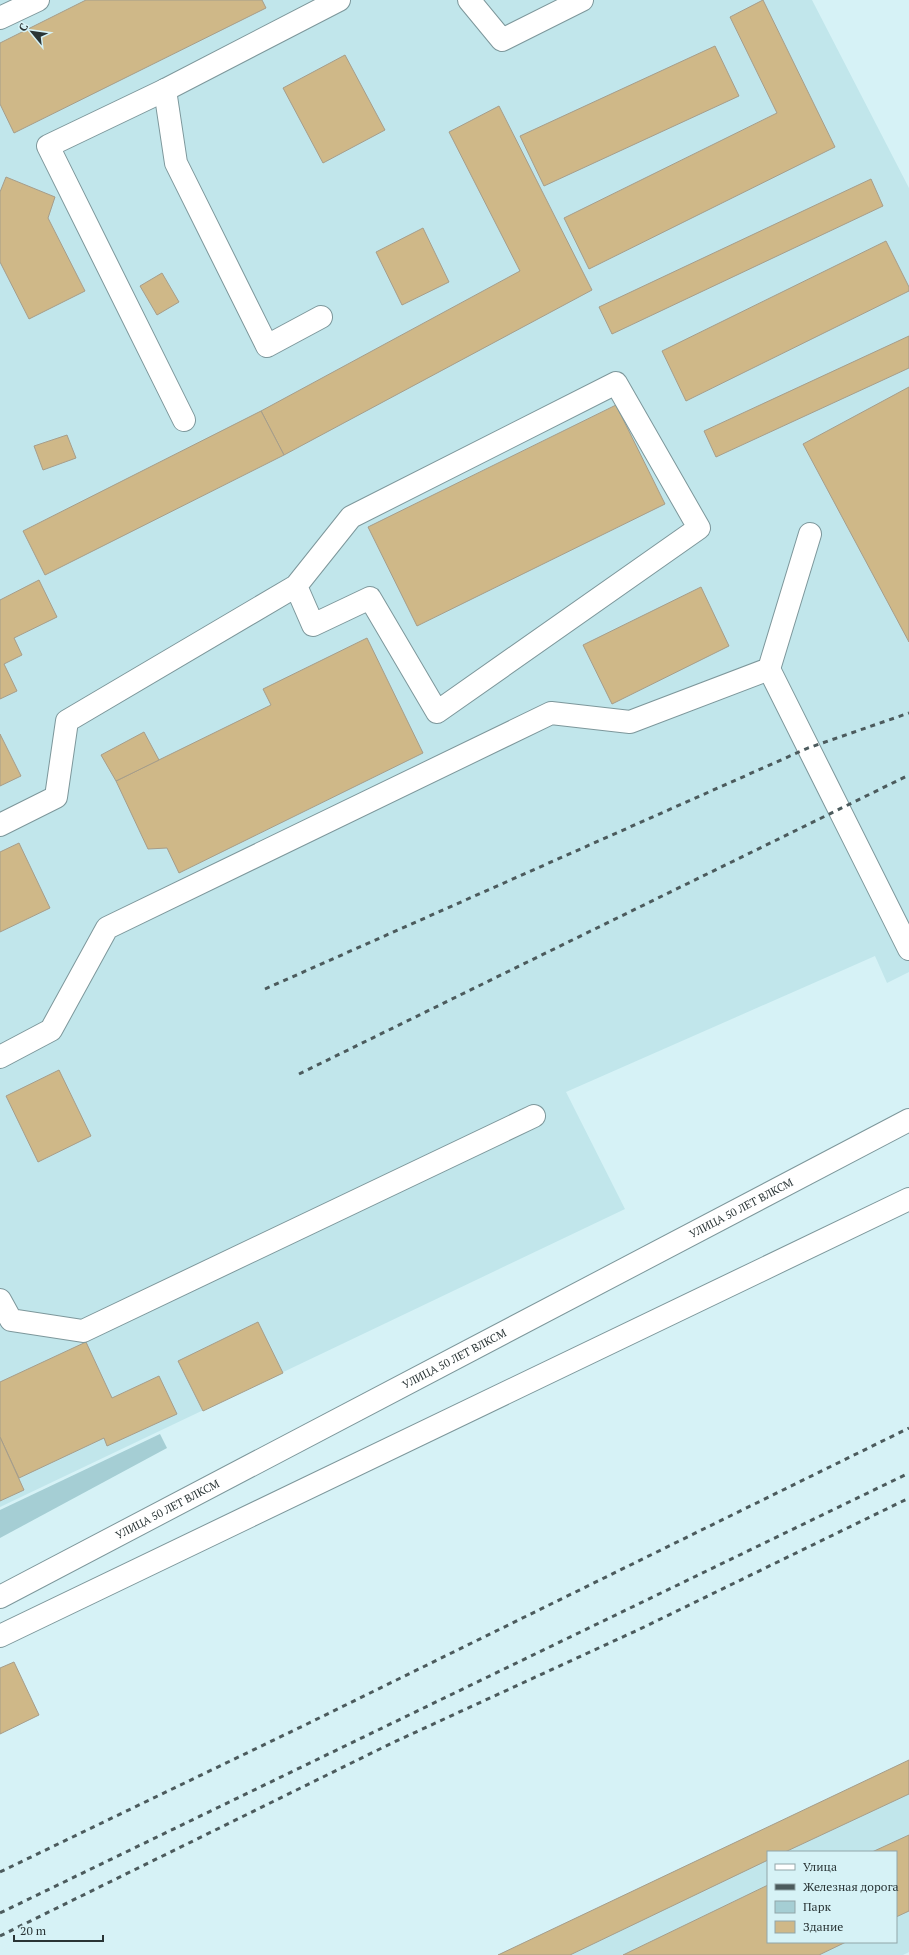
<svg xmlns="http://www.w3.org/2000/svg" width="909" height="1955" font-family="'PT Serif',serif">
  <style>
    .built { fill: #c1e6eb; fill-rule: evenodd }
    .green { fill: #a5ced4 }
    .building { fill: #cfb888; stroke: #a69d8a }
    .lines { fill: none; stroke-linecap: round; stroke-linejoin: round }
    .minor-casing { stroke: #7d979b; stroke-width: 24 }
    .minor { stroke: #fff; stroke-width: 22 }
    .rail { stroke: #4c5b5d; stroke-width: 3; stroke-dasharray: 5 5; stroke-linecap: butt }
    .labels { text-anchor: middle; stroke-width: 3.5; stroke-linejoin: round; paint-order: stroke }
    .street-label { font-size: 11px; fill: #293435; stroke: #d6f2f6 }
  </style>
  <rect width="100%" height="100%" fill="#d6f2f6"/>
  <g class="built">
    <polygon points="0,0 812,0 909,188 909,972 887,983 875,956 566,1092 625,1209 0,1507"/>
    <path d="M909 1760V1952L903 1955H498ZM768 1852H896V1942H768Z"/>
  </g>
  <polygon class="green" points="160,1434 167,1448 0,1538 0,1510"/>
  <g class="building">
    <polygon points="86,0 262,0 266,8 14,133 0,104 0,43"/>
    <polygon points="763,0 835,147 589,269 564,218 777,113 730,17"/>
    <polygon points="715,46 739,96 544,186 520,136"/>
    <polygon points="345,55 385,130 323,163 283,88"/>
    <polygon points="499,106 592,290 284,455 261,411 520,271 449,132"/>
    <polygon points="6,177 55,197 48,218 85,291 29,319 0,262 0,192"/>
    <polygon points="871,179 883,206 612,334 599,307"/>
    <polygon points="423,228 449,282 402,305 376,252"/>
    <polygon points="886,241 909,287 909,291 686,401 662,351"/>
    <polygon points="162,273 179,302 157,315 140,286"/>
    <polygon points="909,336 909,368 716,457 704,431"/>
    <polygon points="909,387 909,642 803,444"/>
    <polygon points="616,405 665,504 417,626 368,527"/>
    <polygon points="261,411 284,455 45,575 23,531"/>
    <polygon points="67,435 76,458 43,470 34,446"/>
    <polygon points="39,580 57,617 14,638 22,655 4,664 17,691 0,699 0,600"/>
    <polygon points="701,587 729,646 612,704 583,645"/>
    <polygon points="367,638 423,753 179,873 167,848 148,849 116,781 271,705 263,689"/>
    <polygon points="144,732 159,760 116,781 101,755"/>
    <polygon points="0,734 21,776 0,786"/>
    <polygon points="19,843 50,908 0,932 0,852"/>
    <polygon points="59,1070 91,1136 38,1162 6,1096"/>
    <polygon points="258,1322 283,1373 203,1411 178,1361"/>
    <polygon points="86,1342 112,1398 159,1376 177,1414 107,1446 104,1438 19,1478 0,1437 0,1382"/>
    <polygon points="0,1437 24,1490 0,1501"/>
    <polygon points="14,1662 39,1715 0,1734 0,1668"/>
    <polygon points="909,1760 909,1794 785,1852 768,1852 768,1860 570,1955 498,1955"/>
    <polygon points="909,1835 909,1911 896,1917 896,1852 872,1852"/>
    <polygon points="768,1885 768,1942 846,1942 819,1955 623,1955"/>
  </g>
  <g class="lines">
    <defs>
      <g id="minor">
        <polyline points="469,0 502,40 582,0"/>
        <polyline points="0,18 38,0"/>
        <polyline points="165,90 176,163 267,346 321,317"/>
        <polyline points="184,420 48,146 165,90 339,0"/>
        <polyline points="769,669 909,949"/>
        <polyline points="0,825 56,797 67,721 296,586 351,517 616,383 699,528 437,712 370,598 313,625 296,586"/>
        <polyline points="0,1057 51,1030 107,928 551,713 630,722 769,669 810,534"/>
        <polyline points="0,1300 11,1320 83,1331 534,1116"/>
        <path id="s1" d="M0 1597 909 1120"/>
        <polyline points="0,1636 909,1199"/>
      </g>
    </defs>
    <use href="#minor" class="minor-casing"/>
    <use href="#minor" class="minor"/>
    <g class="rail">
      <polyline points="265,989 808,748 909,713"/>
      <polyline points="299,1074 909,775"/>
      <polyline points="0,1872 307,1724 909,1428"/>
      <polyline points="0,1913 909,1473"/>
      <polyline points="0,1936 392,1743 640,1629 909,1498"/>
    </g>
  </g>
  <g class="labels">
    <g class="street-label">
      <text dy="4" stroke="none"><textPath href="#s1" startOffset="837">УЛИЦА 50 ЛЕТ ВЛКСМ</textPath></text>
      <text dy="4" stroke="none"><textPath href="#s1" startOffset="513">УЛИЦА 50 ЛЕТ ВЛКСМ</textPath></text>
      <text dy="4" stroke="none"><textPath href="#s1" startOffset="189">УЛИЦА 50 ЛЕТ ВЛКСМ</textPath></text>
    </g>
  </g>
  <rect x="767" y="1851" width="130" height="92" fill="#d6f2f6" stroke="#91a6a9"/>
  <rect x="775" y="1864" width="20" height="6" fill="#ffffff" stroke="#91a6a9"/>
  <text x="803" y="1871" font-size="12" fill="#293435">Улица</text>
  <rect x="775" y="1884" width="20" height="6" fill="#4c5b5d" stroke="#91a6a9"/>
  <text x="803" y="1891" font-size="12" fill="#293435">Железная дорога</text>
  <rect x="775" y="1901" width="20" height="12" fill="#a5ced4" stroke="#91a6a9"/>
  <text x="803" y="1911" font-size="12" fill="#293435">Парк</text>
  <rect x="775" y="1921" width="20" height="12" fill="#cfb888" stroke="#91a6a9"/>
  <text x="803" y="1931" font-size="12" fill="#293435">Здание</text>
  <g transform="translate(32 32) rotate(299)" stroke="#d6f2f6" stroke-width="3" paint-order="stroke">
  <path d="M0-3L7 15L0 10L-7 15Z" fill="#293435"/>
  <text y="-6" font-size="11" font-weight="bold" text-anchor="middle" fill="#293435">С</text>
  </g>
  <path d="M14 1935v6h89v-6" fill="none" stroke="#293435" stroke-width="2"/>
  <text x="20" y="1935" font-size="12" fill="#293435" stroke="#d6f2f6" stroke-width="3" paint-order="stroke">20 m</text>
</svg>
